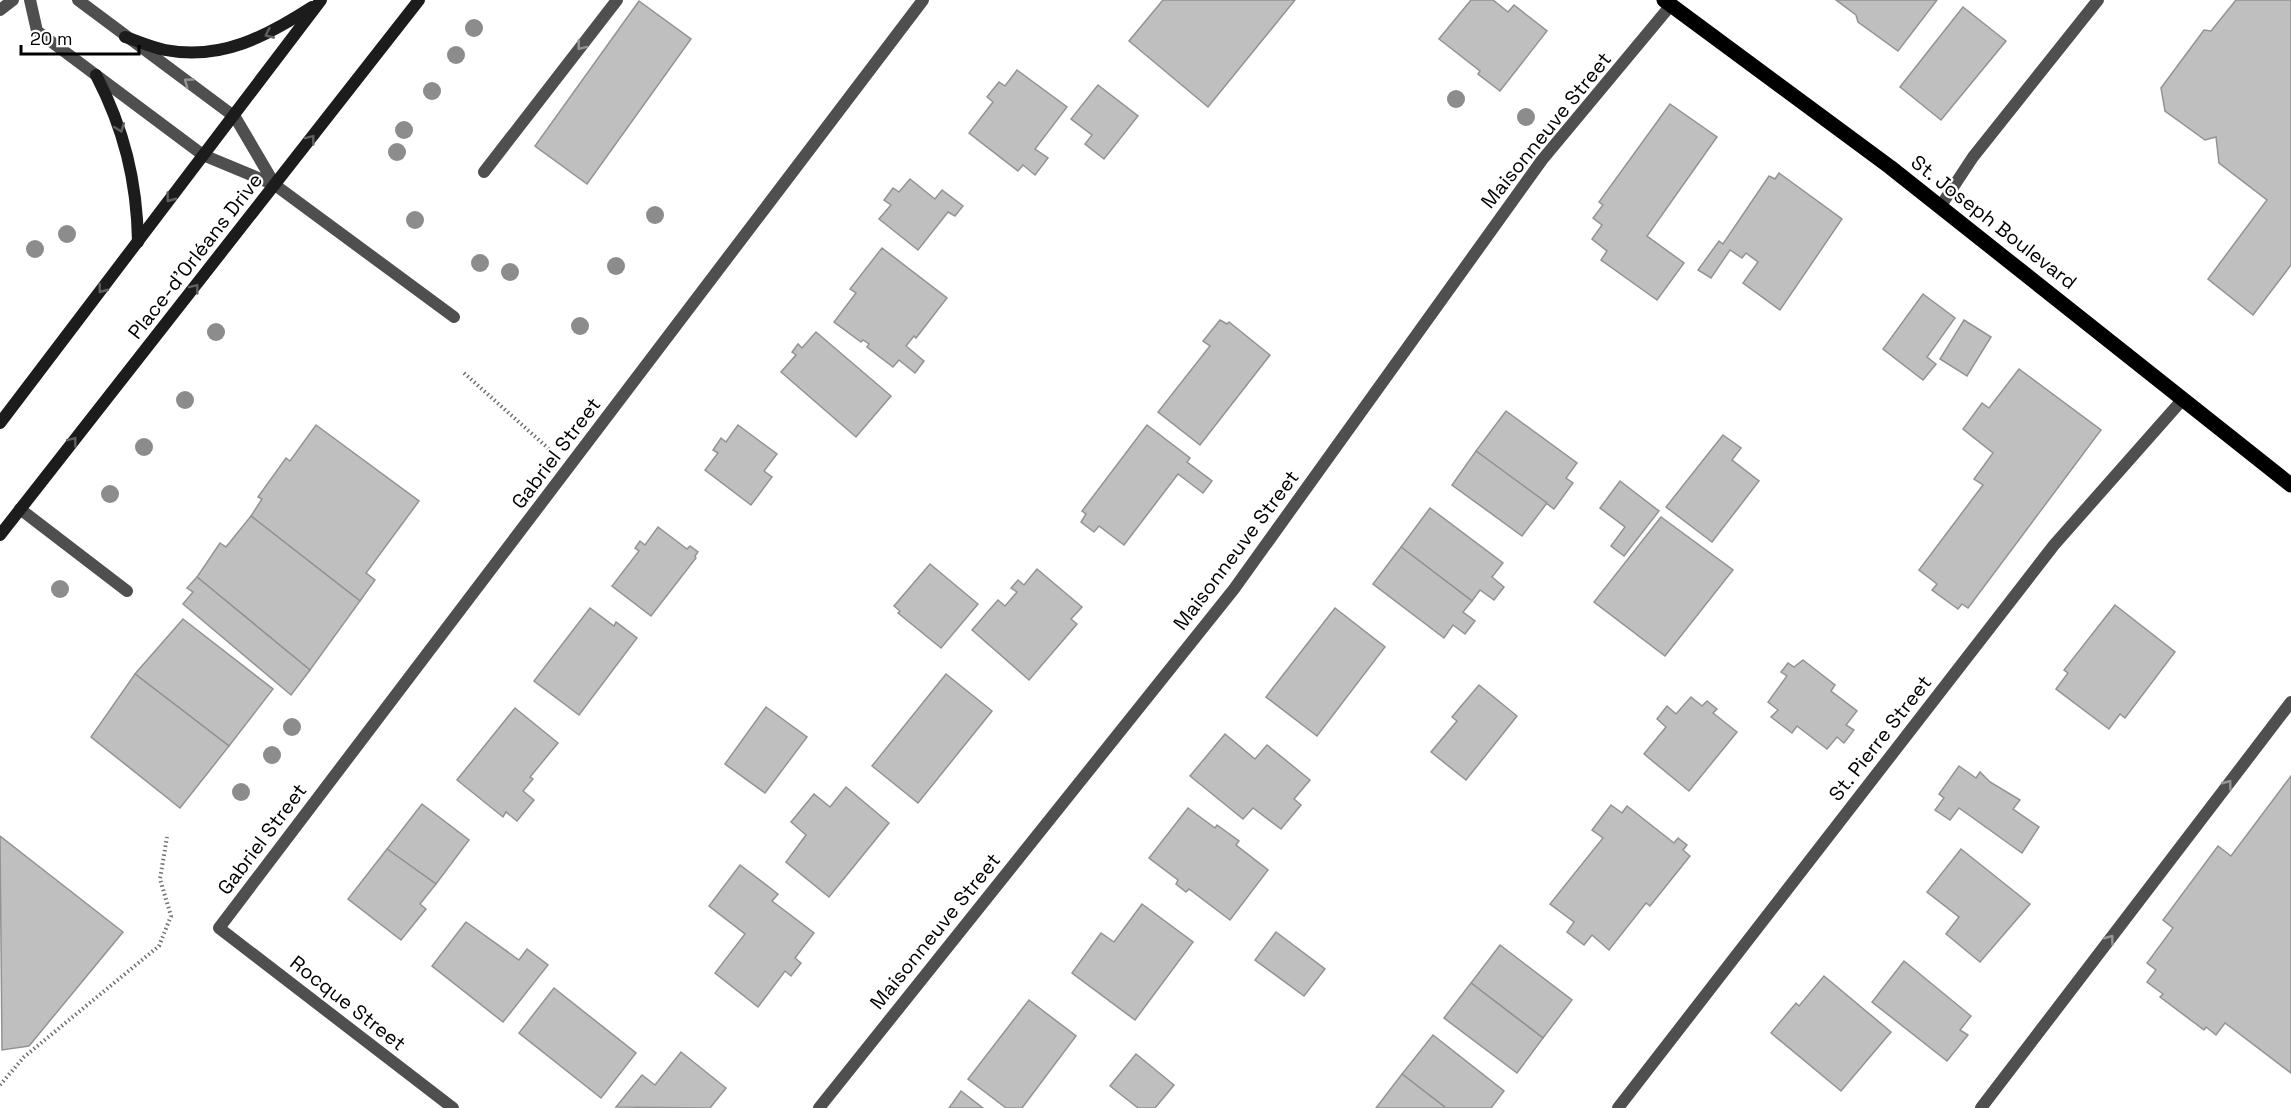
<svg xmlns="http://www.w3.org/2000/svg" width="2291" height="1108" font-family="'Space Grotesk',sans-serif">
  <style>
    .building { fill: #bfbfbf; stroke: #939393; stroke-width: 1.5 }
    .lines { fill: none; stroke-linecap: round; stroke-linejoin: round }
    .path { stroke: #717171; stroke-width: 4; stroke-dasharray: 1.5 3; stroke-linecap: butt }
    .service { stroke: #4f4f4f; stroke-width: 12 }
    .minor { stroke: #4f4f4f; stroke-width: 12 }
    .secondary { stroke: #1c1c1c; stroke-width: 12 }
    .primary { stroke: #000; stroke-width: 15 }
    .tree { fill: #8c8c8c }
    .oneway { stroke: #606060 }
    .oneway2 { stroke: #959595 }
    .labels { text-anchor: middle; stroke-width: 4.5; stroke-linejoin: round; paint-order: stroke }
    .street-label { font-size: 20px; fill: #000; stroke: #fff }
  </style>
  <rect width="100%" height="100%" fill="#fff"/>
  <g class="building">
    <polygon points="1163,0 1295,0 1208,107 1129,41"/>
    <polygon points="1471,0 1493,0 1508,12 1514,5 1547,31 1500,91 1478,74 1480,71 1439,39"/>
    <polygon points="1836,0 1937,0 1898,51 1858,22 1856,15"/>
    <polygon points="2236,0 2291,0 2291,265 2253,315 2208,279 2267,200 2219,163 2216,137 2205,140 2165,111 2161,88 2204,30 2211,31"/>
    <polygon points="639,1 691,39 587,184 535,146"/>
    <polygon points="1963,7 2006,41 1941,120 1900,87"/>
    <polygon points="1017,70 1067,107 1035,149 1048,158 1035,175 1023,165 1018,171 969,133 993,102 987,97 999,82 1005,86"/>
    <polygon points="1098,85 1138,116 1104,159 1085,144 1092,135 1071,119"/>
    <polygon points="1670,104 1717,137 1647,236 1684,263 1657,300 1601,260 1607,251 1592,239 1602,225 1593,218 1603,205 1599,202"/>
    <polygon points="1779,173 1842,219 1780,310 1743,283 1758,262 1746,253 1742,258 1730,250 1711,278 1698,270 1719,241 1723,244 1769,176 1775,179"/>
    <polygon points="910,179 935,199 942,190 963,206 955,216 948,212 918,250 879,219 891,205 884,200 893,188 899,192"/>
    <polygon points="882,248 947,298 916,338 914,336 906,346 924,361 915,373 899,360 893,367 867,347 869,344 863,340 861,342 834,322 856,293 850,289"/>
    <polygon points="1923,294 1955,318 1927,357 1936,364 1923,380 1883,349"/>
    <polygon points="1220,320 1227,324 1229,322 1270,355 1200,445 1158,412 1210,346 1203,341"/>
    <polygon points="1964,320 1991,337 1967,376 1940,359"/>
    <polygon points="816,332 891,396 856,437 781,372 796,355 792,352 798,344 802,348"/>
    <polygon points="2019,369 2101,430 1968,608 1962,604 1958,609 1932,590 1937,584 1919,570 1983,485 1974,479 1993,453 1963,429 1982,403 1989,408"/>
    <polygon points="1506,411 1577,463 1566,478 1573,483 1554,509 1476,451"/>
    <polygon points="316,425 419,501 366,573 375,580 360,601 251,516 262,499 258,497 286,458 290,461"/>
    <polygon points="738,425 777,454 764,471 772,477 751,505 705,470 718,453 713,450 721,438 726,442"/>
    <polygon points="1147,425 1190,458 1187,462 1212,481 1203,493 1178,474 1124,545 1099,526 1094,532 1081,522 1086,514 1082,511"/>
    <polygon points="1723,435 1741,448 1732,460 1759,481 1712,542 1666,507"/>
    <polygon points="1476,451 1547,503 1522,536 1452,485"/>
    <polygon points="1620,481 1659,511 1624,556 1611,546 1625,527 1600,508"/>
    <polygon points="1430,508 1503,563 1492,577 1504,587 1494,600 1480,590 1472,601 1401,547"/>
    <polygon points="251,516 360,601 310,670 197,577 220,543 226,547"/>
    <polygon points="1661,517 1733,570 1665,656 1594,602"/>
    <polygon points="658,527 687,549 690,546 698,552 695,556 696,558 651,616 612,586 639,551 635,548 640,541 645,545"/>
    <polygon points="1401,547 1472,601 1463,612 1475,621 1465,634 1453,625 1444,638 1373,584"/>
    <polygon points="930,564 978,604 941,648 898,613 900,611 894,606"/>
    <polygon points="1037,569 1082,607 1071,619 1077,624 1029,680 972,630 998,600 1005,606 1017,592 1011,588 1018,580 1024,585"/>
    <polygon points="197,577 310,670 291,695 183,604 193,592 187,588"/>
    <polygon points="2115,605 2175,652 2125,718 2120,714 2109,729 2056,689 2068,673 2064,670"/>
    <polygon points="590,608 614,626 616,622 637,638 579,715 534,681"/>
    <polygon points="1335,608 1385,647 1317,736 1266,697"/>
    <polygon points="183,619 273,689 229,746 135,674"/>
    <polygon points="1803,660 1835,685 1831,691 1857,711 1846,725 1854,730 1844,743 1837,737 1827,749 1797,726 1792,733 1771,717 1778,710 1768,702 1787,676 1781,672 1788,663 1794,667"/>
    <polygon points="135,674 229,746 180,808 91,737"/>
    <polygon points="946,674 992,711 918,803 872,766"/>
    <polygon points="1479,685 1517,716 1466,780 1431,752 1457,721 1452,717"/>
    <polygon points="1691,697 1702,706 1707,701 1717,709 1713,713 1737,732 1689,791 1644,754 1666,727 1657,719 1667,706 1676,714"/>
    <polygon points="766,707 807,737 765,793 725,764"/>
    <polygon points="515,708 558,743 530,777 533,779 523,791 534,800 517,821 506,812 503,817 457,780"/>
    <polygon points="1225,734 1255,759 1267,745 1310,780 1294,799 1301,805 1281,829 1253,808 1243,819 1190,776"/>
    <polygon points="1959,766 1976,778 1980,772 1990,782 2020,800 2013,809 2039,827 2022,853 1959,808 1950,820 1935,810 1944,798 1939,794"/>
    <polygon points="2291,776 2291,1073 2225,1023 2216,1035 2206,1027 2204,1030 2160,997 2163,994 2147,982 2156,970 2147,963 2173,928 2163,920 2218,846 2231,856"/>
    <polygon points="846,787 889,823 829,897 786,862 806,835 791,822 814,794 830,807"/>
    <polygon points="422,804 469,840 436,884 387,849"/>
    <polygon points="1611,805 1622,813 1627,806 1674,843 1678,838 1687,845 1683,850 1690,856 1650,906 1646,903 1609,950 1592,935 1584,945 1567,932 1574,922 1550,904 1603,838 1592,830"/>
    <polygon points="1188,808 1215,828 1217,825 1239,841 1236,845 1268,870 1230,920 1189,889 1186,892 1176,884 1178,880 1149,858"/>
    <polygon points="0,836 123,932 29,1046 2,1050"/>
    <polygon points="387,849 436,884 420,904 426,909 401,940 348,899"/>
    <polygon points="1961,849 2030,904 1980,962 1946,934 1959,917 1927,892"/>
    <polygon points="740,865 778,894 772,901 814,933 795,958 801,963 791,976 785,971 758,1007 715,973 745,934 709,906"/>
    <polygon points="1142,904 1193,942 1135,1020 1072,973 1101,933 1114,942"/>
    <polygon points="466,922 519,960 527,949 548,965 503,1022 432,966"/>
    <polygon points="1276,932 1325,969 1304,996 1255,960"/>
    <polygon points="1500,945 1572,1000 1543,1038 1471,983"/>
    <polygon points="1904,961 1971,1016 1960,1030 1968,1035 1947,1061 1872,1002"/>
    <polygon points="1824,976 1891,1032 1841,1091 1771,1033 1796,1003 1799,1006"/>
    <polygon points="1471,983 1543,1038 1517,1073 1444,1018"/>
    <polygon points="554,988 636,1053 601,1098 519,1033"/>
    <polygon points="1029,1000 1076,1036 1022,1108 1006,1108 968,1079"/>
    <polygon points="1433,1035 1504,1091 1491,1108 1446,1108 1402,1074"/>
    <polygon points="681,1052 726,1088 710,1108 616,1107 642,1075 655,1085"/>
    <polygon points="1136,1054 1174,1085 1155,1108 1138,1108 1110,1086"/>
    <polygon points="1402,1074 1446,1108 1376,1108"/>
    <polygon points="961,1091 983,1108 949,1108"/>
  </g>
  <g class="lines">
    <g class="path">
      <polyline points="464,373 549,449"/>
      <polyline points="0,1085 24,1057 159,946 171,916 160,879 167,837"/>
    </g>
    <g class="service">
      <polyline points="30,0 37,31 203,155 275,185 454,317"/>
      <polyline points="78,0 235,117 275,185"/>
      <polyline points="0,10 13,0"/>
      <polyline points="484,172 617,0"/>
      <polyline points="20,509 127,591"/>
      <polyline points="1981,1108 2291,702"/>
    </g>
    <g class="minor">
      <polyline points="1940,207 1973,157 2098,0"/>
      <polyline points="453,1108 219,928 923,0"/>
      <polyline points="819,1108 1234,589 1542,160 1671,5"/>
      <polyline points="1618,1108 2054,545 2183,399"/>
    </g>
    <g class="secondary">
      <path d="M125 37C138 41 151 47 165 50 221 61 267 36 312 7"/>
      <path d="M96 75C124 129 137 181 138 242"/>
      <polyline points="0,423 321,0"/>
      <polyline points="0,535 419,0"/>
    </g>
    <polyline class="primary" points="1664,0 1890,167 2291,485"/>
  </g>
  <g class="tree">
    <circle cx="474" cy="28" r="9"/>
    <circle cx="456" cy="55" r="9"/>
    <circle cx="432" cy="91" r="9"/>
    <circle cx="1456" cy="99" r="9"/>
    <circle cx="1526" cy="117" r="9"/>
    <circle cx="404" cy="130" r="9"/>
    <circle cx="397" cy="152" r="9"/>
    <circle cx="655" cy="215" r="9"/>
    <circle cx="415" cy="220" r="9"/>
    <circle cx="67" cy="234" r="9"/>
    <circle cx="35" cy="249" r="9"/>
    <circle cx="480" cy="263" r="9"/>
    <circle cx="616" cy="266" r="9"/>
    <circle cx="510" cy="272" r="9"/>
    <circle cx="580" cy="326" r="9"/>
    <circle cx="216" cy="332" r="9"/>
    <circle cx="185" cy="400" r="9"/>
    <circle cx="144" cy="447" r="9"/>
    <circle cx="110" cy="494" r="9"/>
    <circle cx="60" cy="589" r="9"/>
    <circle cx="292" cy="727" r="9"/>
    <circle cx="272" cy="755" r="9"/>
    <circle cx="241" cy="792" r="9"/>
  </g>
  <defs><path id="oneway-chevron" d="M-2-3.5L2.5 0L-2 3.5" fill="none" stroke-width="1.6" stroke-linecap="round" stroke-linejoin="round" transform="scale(1.5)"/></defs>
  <g class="oneway">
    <use href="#oneway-chevron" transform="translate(269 34) rotate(155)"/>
    <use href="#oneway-chevron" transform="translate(120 128) rotate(70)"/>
    <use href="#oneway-chevron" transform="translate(311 139) rotate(-52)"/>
    <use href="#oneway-chevron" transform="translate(170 198) rotate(127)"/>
    <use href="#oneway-chevron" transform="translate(195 288) rotate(-52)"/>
    <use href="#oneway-chevron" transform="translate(102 289) rotate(127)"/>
    <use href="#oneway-chevron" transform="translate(73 441) rotate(-52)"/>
  </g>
  <g class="oneway2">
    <use href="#oneway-chevron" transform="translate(581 46) rotate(128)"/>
    <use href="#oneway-chevron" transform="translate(188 82) rotate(-144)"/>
    <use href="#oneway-chevron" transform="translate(2228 784) rotate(-53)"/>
    <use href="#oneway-chevron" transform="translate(2110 939) rotate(-53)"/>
  </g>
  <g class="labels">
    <g class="street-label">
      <text transform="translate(1546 130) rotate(-51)" y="7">Maisonneuve Street</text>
      <text transform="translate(1994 222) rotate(38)" y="7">St. Joseph Boulevard</text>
      <text transform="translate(195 256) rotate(-52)" y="7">Place-d'Orléans Drive</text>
      <text transform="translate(556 453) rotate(-53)" y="7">Gabriel Street</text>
      <text transform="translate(1236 550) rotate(-53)" y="7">Maisonneuve Street</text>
      <text transform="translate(1880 738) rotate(-52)" y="7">St. Pierre Street</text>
      <text transform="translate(262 839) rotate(-53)" y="7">Gabriel Street</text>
      <text transform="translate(935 931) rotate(-51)" y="7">Maisonneuve Street</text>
      <text transform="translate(348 1003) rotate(38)" y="7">Rocque Street</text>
    </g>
  </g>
  <path d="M21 45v9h118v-9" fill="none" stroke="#000000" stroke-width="3"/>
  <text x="30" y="45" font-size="18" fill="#000000" stroke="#ffffff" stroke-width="4.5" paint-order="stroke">20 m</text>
</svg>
